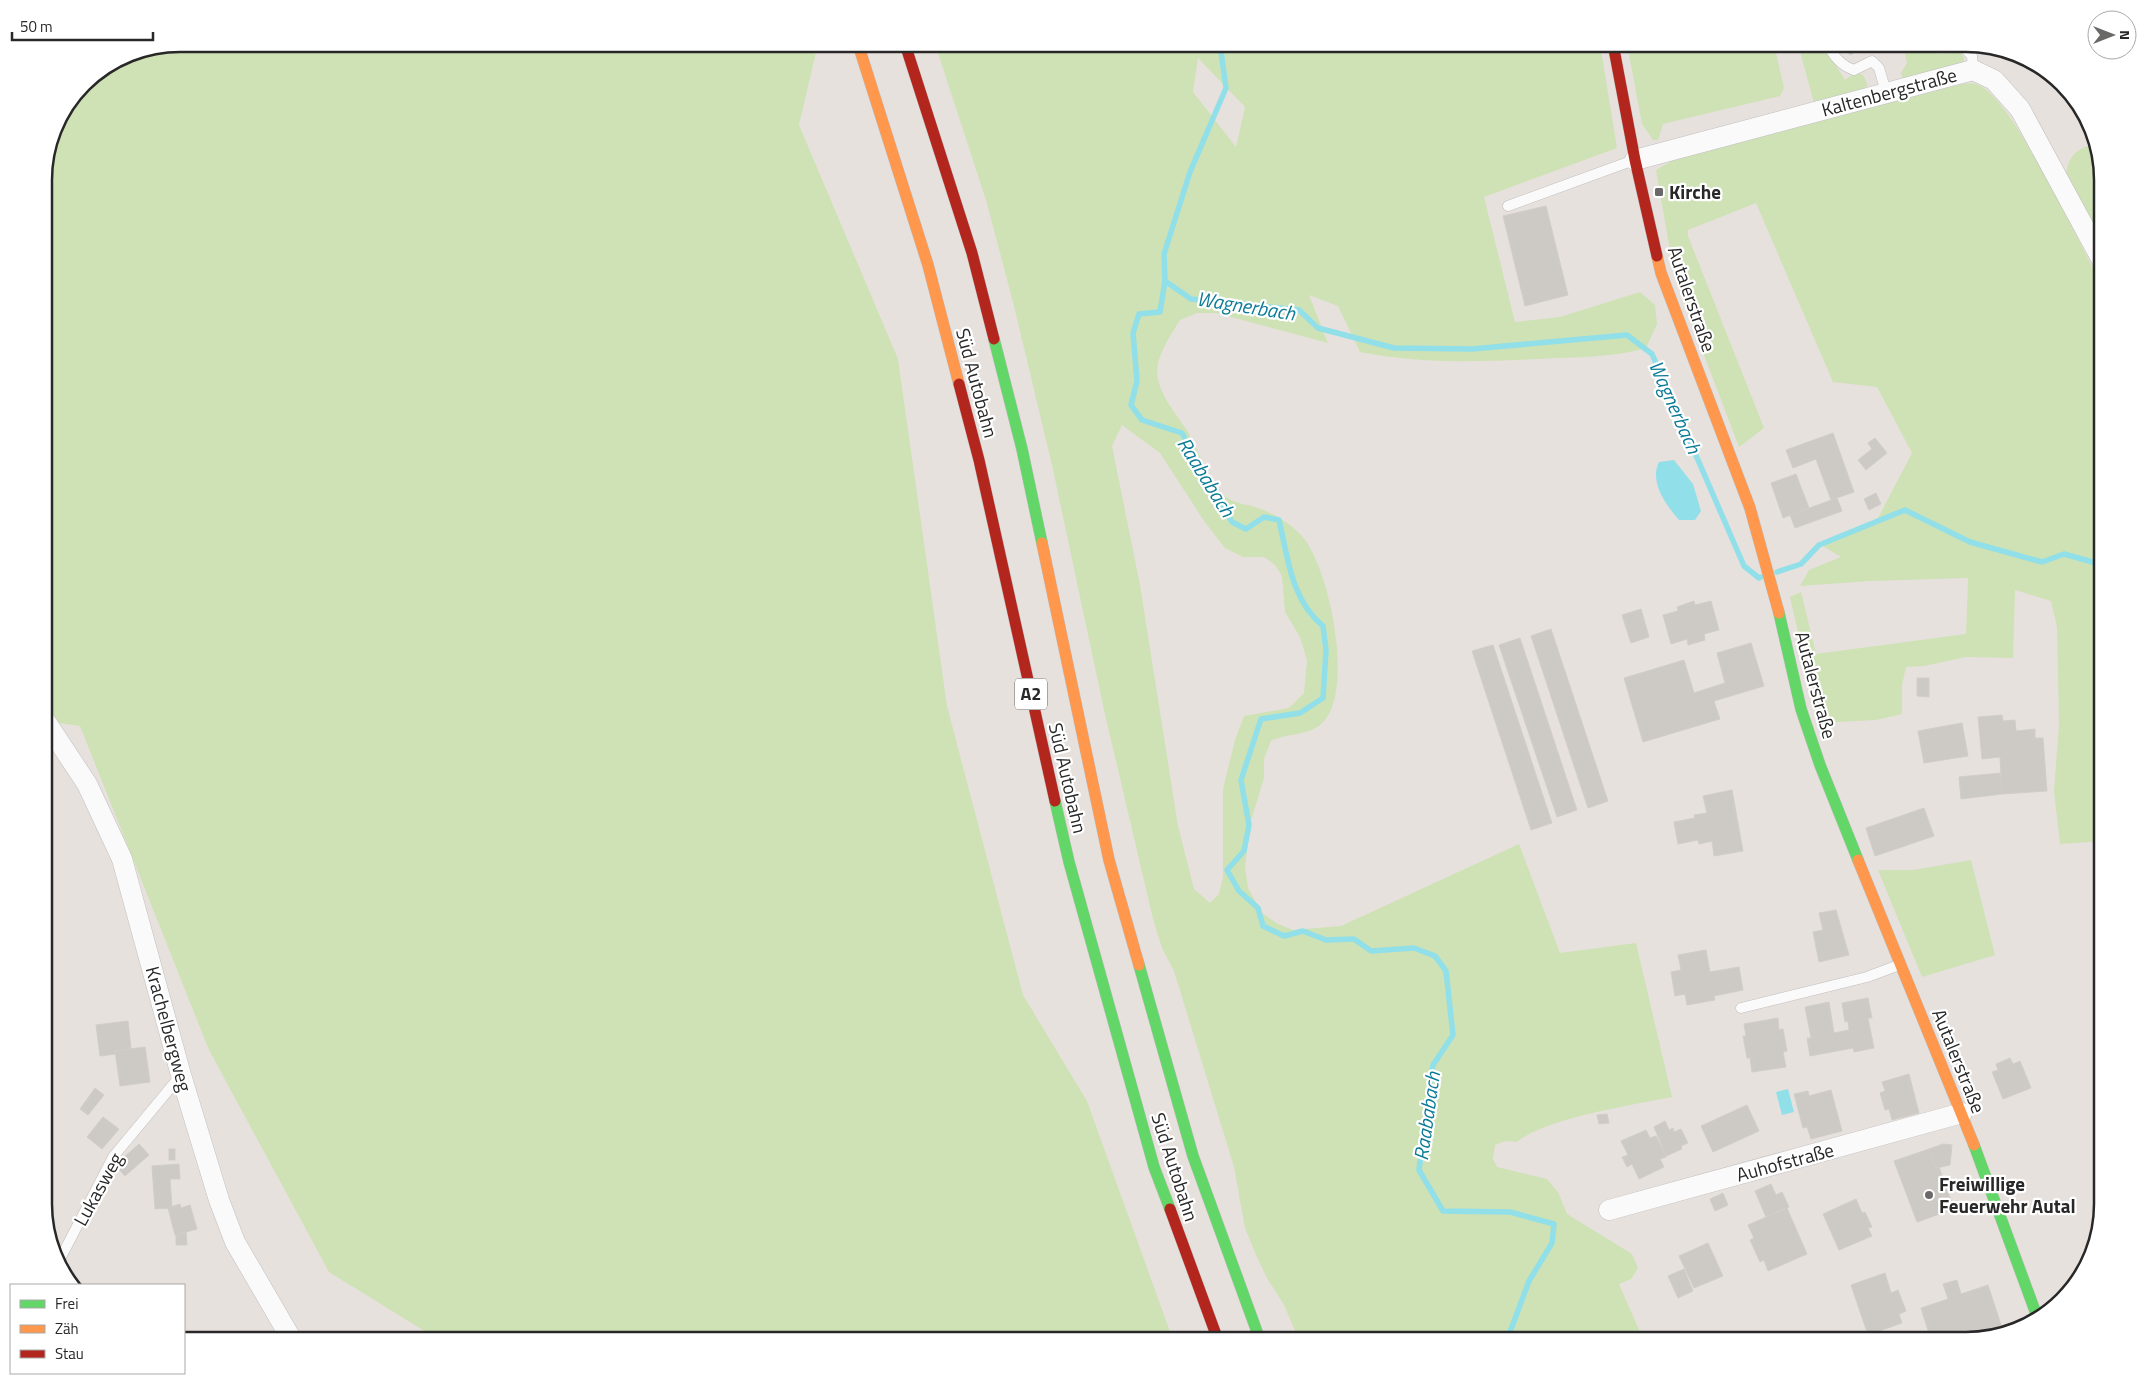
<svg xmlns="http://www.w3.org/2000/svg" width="2147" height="1384" font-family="'Titillium Web',sans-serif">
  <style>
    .green { fill: #cee2b5; fill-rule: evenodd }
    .water { fill: #90dfe9 }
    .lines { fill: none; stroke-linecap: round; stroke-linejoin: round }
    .stream { stroke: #90dfe9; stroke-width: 5.5 }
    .building { fill: #cdcac6; stroke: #d1cdc9 }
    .lane-casing { stroke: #c0bebf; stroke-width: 11 }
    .street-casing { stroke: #c0bebf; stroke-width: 21 }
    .fast-casing { stroke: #c0bebf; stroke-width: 12 }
    .slow-casing { stroke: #c0bebf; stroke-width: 12 }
    .jam-casing { stroke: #c0bebf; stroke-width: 12 }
    .lane { stroke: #fbfafa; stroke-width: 10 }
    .street { stroke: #fbfafa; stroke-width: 20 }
    .fast { stroke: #63d668; stroke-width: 11 }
    .slow { stroke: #ff974d; stroke-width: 11 }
    .jam { stroke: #b3261e; stroke-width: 11 }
    .poi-dot { fill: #6b6967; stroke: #fff; stroke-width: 2 }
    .labels { text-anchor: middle; stroke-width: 4.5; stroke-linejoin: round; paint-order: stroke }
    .shield { fill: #fff; stroke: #686868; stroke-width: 1 }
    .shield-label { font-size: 18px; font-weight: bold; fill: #282828 }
    .street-label { font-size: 19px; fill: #282828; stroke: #fff }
    .poi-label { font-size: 19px; font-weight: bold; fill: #282828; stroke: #fff; text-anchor: start }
    .water-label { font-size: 20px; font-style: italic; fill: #0c7b97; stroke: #fff }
    .rim { fill: none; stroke: #282828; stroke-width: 2.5 }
  </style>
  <rect width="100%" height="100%" fill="#e7e1dd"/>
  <g class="green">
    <polygon points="180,44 818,44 799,125 898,359 947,706 1023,995 1087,1101 1173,1340 439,1340 329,1272 209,1050 80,726 44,721 44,172 58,120 84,84 128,54"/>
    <path d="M935 44H1600L1617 148 1484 197 1515 322 1560 317 1640 292 1655 305 1657 324 1646 348C1611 358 1575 357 1539 359 1475 362 1423 364 1360 352L1338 306 1309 295 1328 343 1216 313H1197L1180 320C1172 333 1161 349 1158 364 1157 369 1157 378 1159 383 1164 401 1178 416 1188 432 1198 449 1210 485 1226 497 1237 505 1249 504 1261 509 1275 514 1292 525 1302 536 1329 566 1357 696 1320 725 1306 736 1287 733 1271 741L1264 759V778L1250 824 1245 867 1248 888 1262 913 1278 924 1293 930 1341 926 1519 844 1560 953 1636 943 1672 1097C1632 1105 1546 1118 1517 1142L1505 1141 1495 1145 1493 1159 1497 1167 1547 1179 1558 1192 1567 1214 1632 1254 1638 1268 1631 1279 1619 1284 1640 1332 1614 1340H1299L1284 1305 1267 1278 1256 1255 1245 1228 1234 1167 1174 971 1162 948 1153 919 1104 710 1052 465 1013 302 986 200ZM1198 58 1245 107 1236 147 1193 92ZM1122 425 1160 453 1204 521 1225 548 1243 557H1264L1275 565 1282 576 1285 612 1300 637 1307 660 1304 693 1289 708 1244 716 1235 740 1223 789V877L1219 894 1210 903 1194 889 1178 826 1140 585 1112 446Z"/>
    <polygon points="1627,44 1774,44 1784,88 1780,96 1663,124 1658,140 1653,140 1642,124"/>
    <polygon points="1798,44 1822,44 1845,80 1857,72 1863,75 1868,85 1863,89 1814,103"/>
    <polygon points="1903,44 1928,44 1928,47 1938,54 1960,52 1964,58 1963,63 1903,79 1901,73 1907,63"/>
    <path d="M1961 84C1965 84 1972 83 1976 84 2010 93 2076 236 2095 272L2103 281V841L2060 844 2054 791 2059 725 2057 627 2051 601 2015 590 2013 658 1966 657 1924 666 1906 667 1902 685V714L1876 720 1819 723 1790 597 1801 592 1816 654 1966 634 1968 578 1870 581 1800 586 1809 570 1841 557 1823 546 1877 520 1912 453 1877 387 1833 382 1756 203 1688 230V236L1764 428 1739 447 1682 297 1671 256 1656 170 1673 160Z"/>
    <path d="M2093 144 2103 180V243L2066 174C2069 155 2076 150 2093 144Z"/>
    <polygon points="1971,860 1995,955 1922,977 1878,870 1913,870"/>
  </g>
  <g class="water">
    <path d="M1674 460 1693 484 1701 511 1695 520H1679C1666 505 1649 482 1659 462Z"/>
    <polygon points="1788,1089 1794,1112 1782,1115 1776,1092"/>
  </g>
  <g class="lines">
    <g class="stream">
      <path d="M1220 44 1226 88 1190 172 1164 254 1165 281 1160 312 1139 314 1133 333 1137 381 1131 405 1142 420 1182 433 1232 522 1246 529 1264 517 1279 520C1288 558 1291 600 1323 626L1326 650 1323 698 1300 713 1261 719 1241 780 1249 825 1244 851 1227 870 1239 891 1258 908 1263 926 1284 936 1303 931 1326 940 1354 939 1371 951 1414 948 1435 956 1446 971 1453 1035 1433 1065 1419 1170 1443 1211 1510 1212 1554 1224 1552 1243 1529 1281 1507 1340"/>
      <polyline points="1165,281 1191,299 1299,310 1318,328 1394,348 1472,349 1627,335 1652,354 1744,566 1759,578 1761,577"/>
      <polyline points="1777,572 1801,564 1819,545 1905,510 1970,542 2042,562 2064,554 2103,565"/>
    </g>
  </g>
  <g class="building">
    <polygon points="1837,44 1869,44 1850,55 1845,47 1840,48"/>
    <polygon points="1546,206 1568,295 1525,306 1503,216"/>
    <polygon points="1833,433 1854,492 1831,500 1816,459 1793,468 1786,450"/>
    <polygon points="1875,438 1887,453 1866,470 1858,460 1872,449 1868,443"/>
    <polygon points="1796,474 1809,508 1783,518 1771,483"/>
    <polygon points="1876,493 1881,504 1869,510 1864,499"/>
    <polygon points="1837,498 1842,511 1795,528 1790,515"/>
    <polygon points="1694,601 1695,605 1711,601 1719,630 1704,634 1705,640 1688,645 1687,639 1671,644 1663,615 1678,611 1677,607"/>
    <polygon points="1641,609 1649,637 1631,643 1622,615"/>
    <polygon points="1551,629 1608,801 1588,808 1531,636"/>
    <polygon points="1520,638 1577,810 1557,817 1499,645"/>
    <polygon points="1751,643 1764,686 1714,701 1720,719 1643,742 1624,678 1684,660 1694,693 1725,683 1717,653"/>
    <polygon points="1493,645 1552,823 1531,830 1472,651"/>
    <polygon points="1917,678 1929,678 1929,697 1917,696"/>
    <polygon points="2002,715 2003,721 2015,720 2016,731 2035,729 2035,738 2043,738 2047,791 2002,794 2000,757 1982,759 1978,717"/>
    <polygon points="1962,723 1968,756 1924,763 1918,731"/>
    <polygon points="2001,773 2002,794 1961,799 1959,777"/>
    <polygon points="1732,790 1743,851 1714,856 1712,841 1699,844 1698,840 1678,844 1674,822 1695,818 1694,815 1707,813 1703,796"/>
    <polygon points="1924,808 1934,836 1875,856 1866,828"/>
    <polygon points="1836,910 1849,955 1819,962 1813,932 1823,930 1819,913"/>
    <polygon points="1706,950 1710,972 1739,967 1743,990 1714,996 1715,1000 1687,1005 1685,994 1675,996 1671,972 1681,970 1678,955"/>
    <polygon points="1868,998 1872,1018 1868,1018 1874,1048 1854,1052 1853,1048 1810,1056 1807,1038 1811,1038 1805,1007 1829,1002 1834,1033 1849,1030 1848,1021 1845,1022 1842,1003"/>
    <polygon points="1778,1018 1779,1030 1783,1029 1787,1051 1783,1052 1786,1067 1752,1072 1750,1058 1747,1058 1743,1036 1746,1036 1744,1024"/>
    <polygon points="128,1021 131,1049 115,1051 116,1054 100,1056 96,1025"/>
    <polygon points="145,1047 150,1082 120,1086 115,1051"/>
    <polygon points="2010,1058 2013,1064 2020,1061 2031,1088 2003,1099 1992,1072 1998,1070 1996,1064"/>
    <polygon points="1909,1074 1919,1113 1892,1120 1889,1109 1885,1110 1880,1093 1885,1091 1882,1082"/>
    <polygon points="95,1088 104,1095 88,1115 80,1109"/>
    <polygon points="1831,1090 1842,1131 1811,1139 1807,1127 1803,1128 1794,1094 1808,1091 1809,1096"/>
    <polygon points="1747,1105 1759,1131 1713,1152 1701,1126"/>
    <polygon points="1607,1114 1609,1123 1599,1124 1597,1115"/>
    <polygon points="103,1117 119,1129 102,1149 87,1137"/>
    <polygon points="1665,1121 1669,1130 1673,1128 1674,1132 1681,1129 1688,1143 1681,1146 1682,1149 1666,1156 1654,1127"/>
    <polygon points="1646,1130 1650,1138 1656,1136 1666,1157 1660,1159 1664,1167 1639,1179 1632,1164 1627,1167 1622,1157 1628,1155 1621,1141"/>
    <polygon points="139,1144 149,1155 125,1176 115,1165"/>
    <polygon points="1943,1144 1952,1145 1950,1165 1936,1168 1929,1149"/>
    <rect x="169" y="1149" width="6" height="11"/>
    <polygon points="1929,1149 1936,1168 1939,1167 1954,1209 1917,1222 1894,1161"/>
    <polygon points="179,1164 180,1179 170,1179 172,1208 155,1209 152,1166"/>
    <polygon points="1771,1184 1776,1195 1782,1192 1789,1207 1766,1217 1755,1191"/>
    <polygon points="1723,1193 1728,1205 1715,1211 1710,1199"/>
    <polygon points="1856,1199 1862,1213 1865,1212 1872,1227 1868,1228 1872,1236 1839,1250 1823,1214"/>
    <polygon points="180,1204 181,1208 190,1205 197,1229 175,1235 168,1208"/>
    <polygon points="1787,1208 1807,1254 1768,1271 1764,1260 1760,1262 1750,1240 1754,1238 1748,1225"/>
    <polygon points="186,1232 187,1245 176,1245 176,1235"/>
    <polygon points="1708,1243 1723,1276 1694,1288 1679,1256"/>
    <polygon points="1684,1269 1693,1291 1678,1298 1668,1276"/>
    <polygon points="1885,1273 1891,1293 1898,1290 1906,1311 1899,1314 1902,1323 1868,1335 1851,1285"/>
    <polygon points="1957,1280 1961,1294 1988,1285 2003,1331 1967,1340 1931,1340 1921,1308 1948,1299 1943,1284"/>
  </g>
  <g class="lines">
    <defs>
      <g id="lane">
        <path d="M1827 44C1834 56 1840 65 1854 70L1872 61 1879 68 1886 92"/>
        <polyline points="1961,44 1972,56 1973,70"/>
        <polyline points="1508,206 1634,160"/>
        <polyline points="1741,1008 1867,977 1899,965"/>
        <polyline points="59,1261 113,1157 181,1075"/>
      </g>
      <g id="street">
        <polyline points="1635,160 1973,70 1994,80 2020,109 2103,262"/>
        <polyline points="44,719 87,784 122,859 181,1075 219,1200 235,1242 292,1340"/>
        <polyline points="1609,1210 1962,1113"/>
      </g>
      <g id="fast">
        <polyline points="994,339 1022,449 1042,543"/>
        <polyline points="1779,613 1801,709 1820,765 1858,860"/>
        <polyline points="1055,801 1069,862 1154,1167 1170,1209"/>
        <polyline points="1139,965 1193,1156 1260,1340"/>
        <polyline points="1974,1145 2038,1319"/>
      </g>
      <g id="slow">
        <polyline points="858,44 928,265 959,384"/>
        <polyline points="1657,256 1661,273 1750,508 1779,613"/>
        <polyline points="1042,543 1109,860 1139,965"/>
        <polyline points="1858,860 1974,1145"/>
      </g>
      <g id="jam">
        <polyline points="905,44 972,253 994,339"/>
        <polyline points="1613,44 1635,160 1657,256"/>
        <polyline points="959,384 979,460 1055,801"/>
        <polyline points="1170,1209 1218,1340"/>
      </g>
    </defs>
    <use href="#lane" class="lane-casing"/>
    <use href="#street" class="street-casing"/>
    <use href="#fast" class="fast-casing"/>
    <use href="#slow" class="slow-casing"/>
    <use href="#jam" class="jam-casing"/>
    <use href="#lane" class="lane"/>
    <use href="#street" class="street"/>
    <use href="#fast" class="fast"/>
    <use href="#slow" class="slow"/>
    <use href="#jam" class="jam"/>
  </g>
  <g class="poi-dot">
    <rect x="1654" y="187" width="10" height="10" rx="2.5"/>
    <circle cx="1929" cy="1195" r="5"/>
  </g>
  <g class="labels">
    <rect class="shield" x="1015" y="678.5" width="32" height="31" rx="4"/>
    <g class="shield-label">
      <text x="1031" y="700">A2</text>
    </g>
    <g class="street-label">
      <text transform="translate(1889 92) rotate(-15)" y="7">Kaltenbergstraße</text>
      <text transform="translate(1692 299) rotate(71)" y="7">Autalerstraße</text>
      <text transform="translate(977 383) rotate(75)" y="7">Süd Autobahn</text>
      <text transform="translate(1816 685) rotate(75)" y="7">Autalerstraße</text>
      <text transform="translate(1068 778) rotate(77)" y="7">Süd Autobahn</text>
      <text transform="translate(169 1029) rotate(75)" y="7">Krachelbergweg</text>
      <text transform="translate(1959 1061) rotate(68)" y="7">Autalerstraße</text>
      <text transform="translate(1785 1162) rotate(-15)" y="7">Auhofstraße</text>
      <text transform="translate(1175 1167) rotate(72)" y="7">Süd Autobahn</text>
      <text transform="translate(98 1189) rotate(-61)" y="7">Lukasweg</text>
    </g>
    <g class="poi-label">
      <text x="1669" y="199">Kirche</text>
      <text x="1939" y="1191">Freiwillige<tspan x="1939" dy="22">Feuerwehr Autal</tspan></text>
    </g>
    <g class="water-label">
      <text transform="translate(1246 306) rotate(9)" y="7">Wagnerbach</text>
      <text transform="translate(1675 407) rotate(66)" y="7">Wagnerbach</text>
      <text transform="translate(1206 477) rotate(58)" y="7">Raababach</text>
      <text transform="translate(1427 1116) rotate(-82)" y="7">Raababach</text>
    </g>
  </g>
  <path d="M0 0H2147V1384H0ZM180 52H1966A128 128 0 0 1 2094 180V1204A128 128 0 0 1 1966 1332H180A128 128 0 0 1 52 1204V180A128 128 0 0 1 180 52Z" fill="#fff" fill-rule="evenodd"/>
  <path class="rim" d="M180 52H1966A128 128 0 0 1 2094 180V1204A128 128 0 0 1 1966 1332H180A128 128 0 0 1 52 1204V180A128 128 0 0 1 180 52Z"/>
  <rect x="10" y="1284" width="175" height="90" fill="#ffffff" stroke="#a9a9a9"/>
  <rect x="20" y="1300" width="25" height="8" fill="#63d668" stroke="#a9a9a9"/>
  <text x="55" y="1309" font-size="15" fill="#282828">Frei</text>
  <rect x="20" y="1325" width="25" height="8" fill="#ff974d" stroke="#a9a9a9"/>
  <text x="55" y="1334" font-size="15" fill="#282828">Zäh</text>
  <rect x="20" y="1350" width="25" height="8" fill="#b3261e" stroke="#a9a9a9"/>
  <text x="55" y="1359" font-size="15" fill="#282828">Stau</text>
  <g transform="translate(2112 35) rotate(90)"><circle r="24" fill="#ffffff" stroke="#a9a9a9"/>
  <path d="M0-4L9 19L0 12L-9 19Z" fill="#6b6967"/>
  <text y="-8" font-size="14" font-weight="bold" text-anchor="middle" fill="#282828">N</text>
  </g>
  <path d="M12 32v8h141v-8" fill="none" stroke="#282828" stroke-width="2.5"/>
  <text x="20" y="32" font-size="15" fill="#282828" stroke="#ffffff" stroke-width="4" paint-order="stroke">50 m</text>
</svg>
